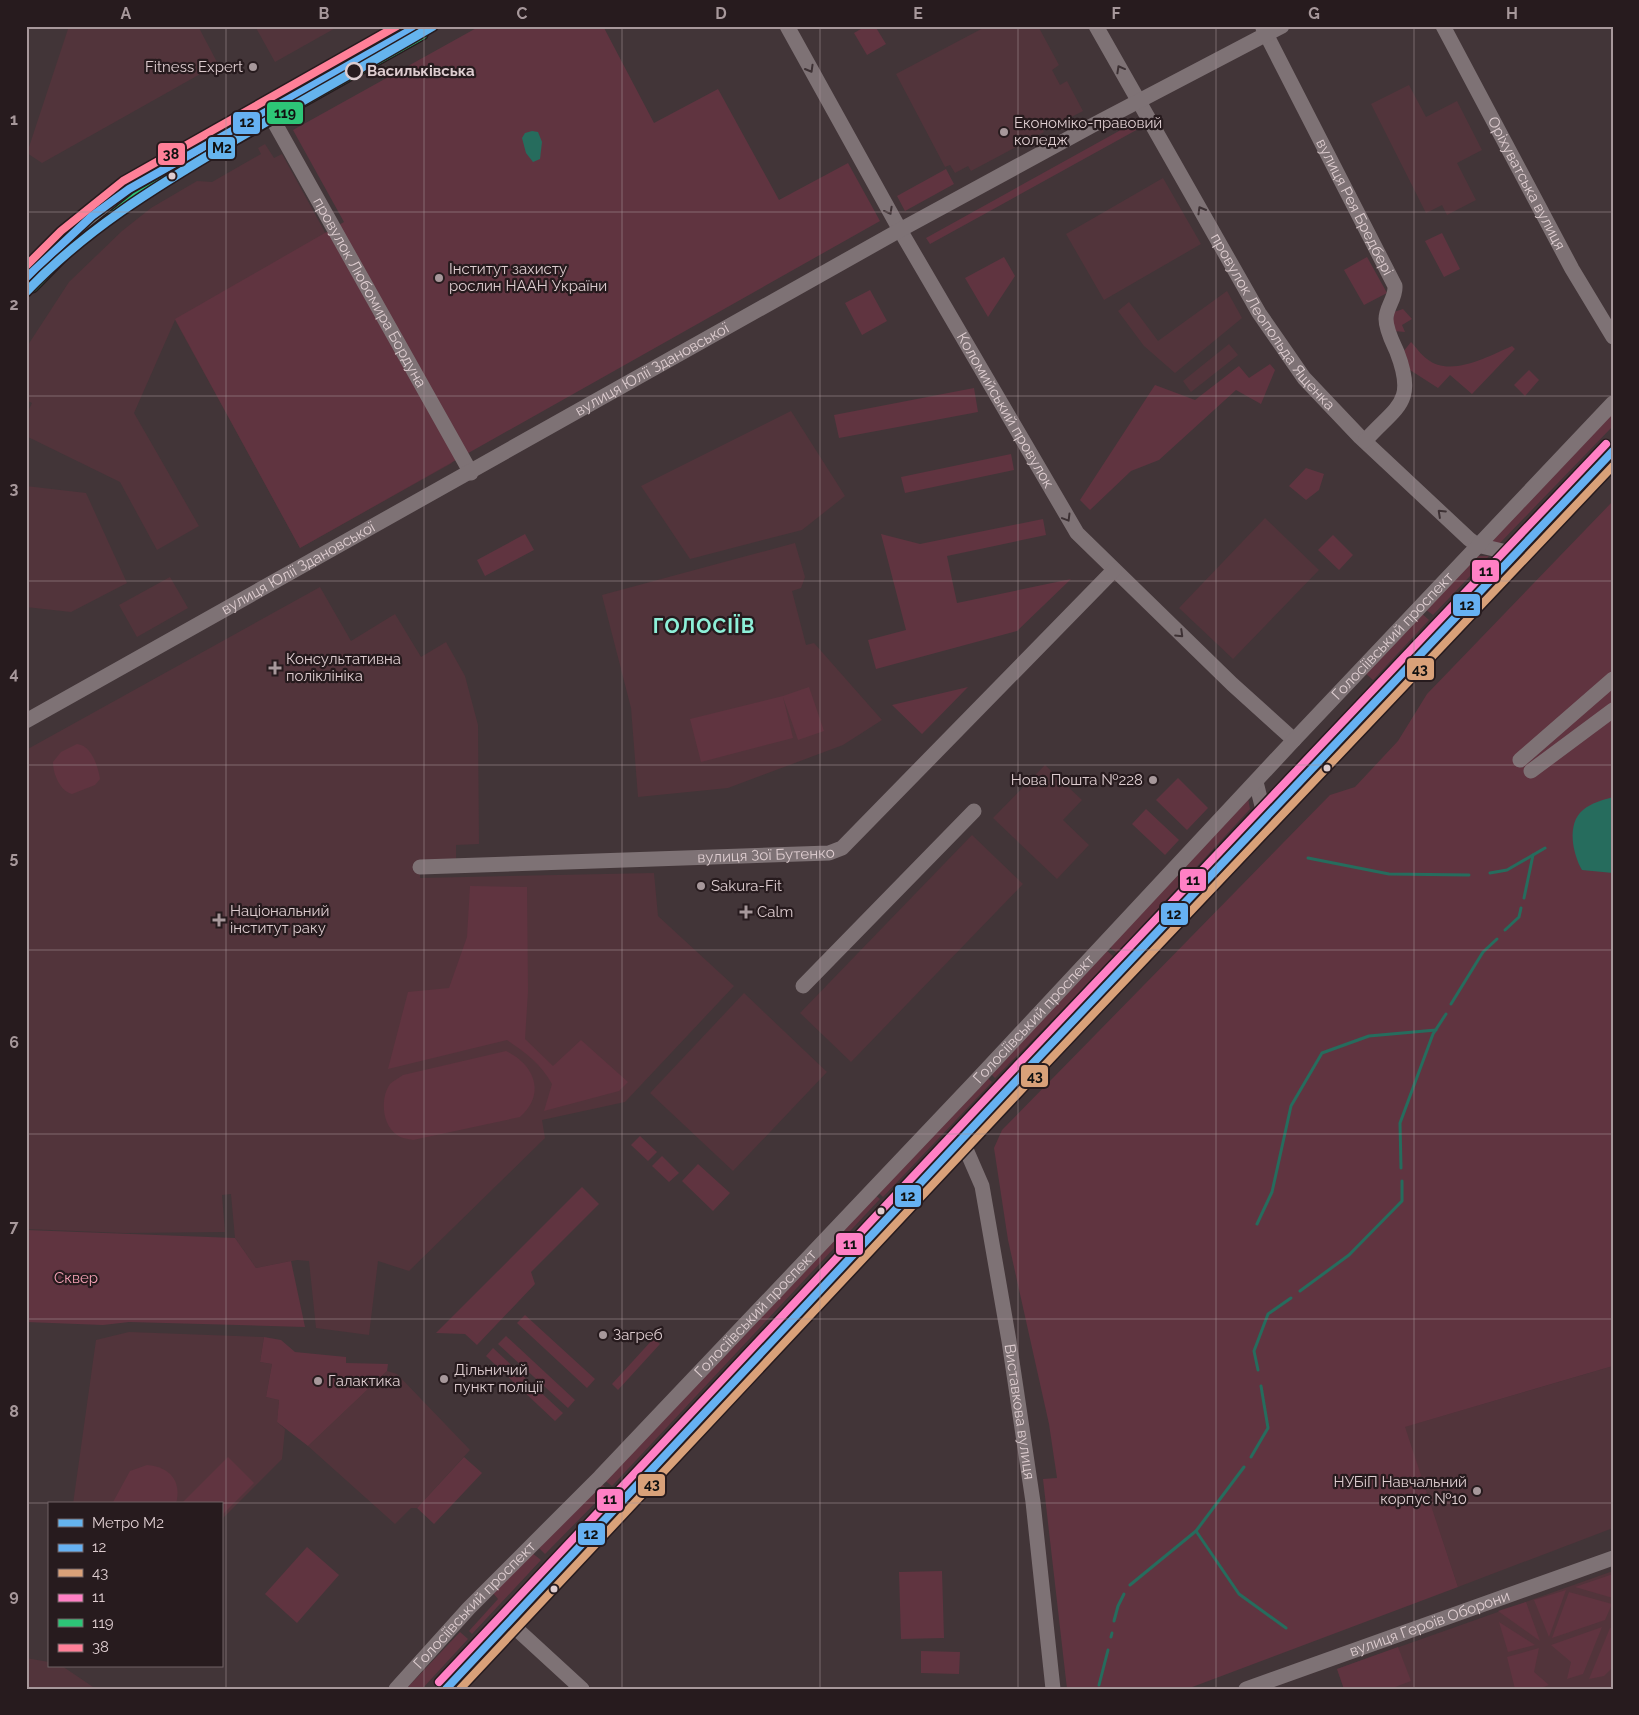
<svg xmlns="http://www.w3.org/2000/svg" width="1639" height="1715" font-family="Raleway,sans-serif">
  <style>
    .built { fill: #52343b }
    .green { fill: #603440 }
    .water { fill: #266c5d }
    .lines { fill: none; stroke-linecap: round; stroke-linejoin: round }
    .stream { stroke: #266c5d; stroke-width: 3 }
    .minor { stroke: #7e7275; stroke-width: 15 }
    .major { stroke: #747575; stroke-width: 19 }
    .highway { stroke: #6e7675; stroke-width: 21 }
    .bus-1-casing { stroke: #271b1e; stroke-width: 11 }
    .bus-2-casing { stroke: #271b1e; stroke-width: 11 }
    .bus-3-casing { stroke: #271b1e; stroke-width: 11 }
    .bus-4-casing { stroke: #271b1e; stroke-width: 11 }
    .bus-5-casing { stroke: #271b1e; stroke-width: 11 }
    .bus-1 { stroke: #66b1f2; stroke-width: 8 }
    .bus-2 { stroke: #d9a179; stroke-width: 8 }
    .bus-3 { stroke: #ff80c5; stroke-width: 8 }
    .bus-4 { stroke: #2dc577; stroke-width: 8 }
    .bus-5 { stroke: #ff8098; stroke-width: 8 }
    .metro-1-casing { stroke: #271b1e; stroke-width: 12 }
    .metro-1 { stroke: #65b4ee; stroke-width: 9 }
    .oneway { stroke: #3d3134 }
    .grid { fill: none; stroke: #a7989b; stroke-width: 1; stroke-opacity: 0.55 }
    .poi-dot { fill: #a7989b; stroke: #271b1e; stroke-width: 2 }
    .stop-dot { fill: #271b1e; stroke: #decdd0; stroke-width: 2.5 }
    .bus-dot { fill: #decdd0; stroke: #271b1e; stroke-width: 2 }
    .labels { text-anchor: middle; stroke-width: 4.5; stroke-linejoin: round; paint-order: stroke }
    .poi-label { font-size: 15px; fill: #decdd0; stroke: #271b1e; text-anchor: start }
    .stop-label { font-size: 15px; font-weight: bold; fill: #decdd0; stroke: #271b1e; text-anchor: start }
    .street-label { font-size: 15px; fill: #decdd0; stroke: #271b1e }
    .park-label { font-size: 15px; fill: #f6a2b6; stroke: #271b1e }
    .district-label { font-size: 20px; font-weight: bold; letter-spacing: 1px; fill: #8df0d8; stroke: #271b1e }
    .line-badge { stroke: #271b1e; stroke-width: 2 }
    .pale-badge-label { font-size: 14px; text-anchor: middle; font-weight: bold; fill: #111 }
    .neatline { fill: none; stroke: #a7989b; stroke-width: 2 }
    .grid-label { font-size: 16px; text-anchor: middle; font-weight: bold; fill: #a7989b }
  </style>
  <rect width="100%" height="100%" fill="#423538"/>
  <g class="built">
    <polygon points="69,26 198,26 218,64 42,163 27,153"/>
    <polygon points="255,26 339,26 275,62"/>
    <polygon points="987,26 1038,26 1059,65 1052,70 1060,85 1067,81 1083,111 1054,126 1051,121 1041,126 1044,132 971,171 968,166 955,173 950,165 945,167 896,74"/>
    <polygon points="1409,85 1426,117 1457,101 1482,150 1457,163 1476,200 1447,215 1442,205 1426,213 1371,104"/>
    <polygon points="265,144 274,158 282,154 452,463 300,548 175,320 134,413 199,526 157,550 120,482 26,436 26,416 32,403 26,400 26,348 69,282 122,231 151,208 197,181 212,182 261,154 258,148"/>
    <polygon points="1163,178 1201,244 1104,300 1066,234"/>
    <polygon points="1227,291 1242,318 1175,373 1144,346 1118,311 1129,302 1158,341"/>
    <polygon points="1229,344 1238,355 1191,392 1183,381"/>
    <polygon points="791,411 845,496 802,530 690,559 641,486"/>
    <polygon points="26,486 86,493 127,583 71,612 26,607"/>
    <polygon points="1265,518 1319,570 1233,659 1179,608"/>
    <polygon points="795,543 805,577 801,588 792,591 806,645 814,643 882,720 843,745 728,788 638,797 631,708 602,595"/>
    <polygon points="170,577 188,608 137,637 119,605"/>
    <polygon points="320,587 351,641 395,614 421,657 446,642 465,676 478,725 479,844 456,845 456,861 420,867 420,878 654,873 658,916 734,986 625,1102 542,1120 545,1138 409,1271 378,1261 369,1335 316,1328 309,1261 297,1260 256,1268 235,1238 231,1194 222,1195 225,1232 124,1233 26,1229 26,750"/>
    <polygon points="1045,765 1082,800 1063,820 1089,845 1057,879 993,818"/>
    <polygon points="972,835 1023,884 851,1062 800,1013"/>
    <polygon points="744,993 827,1072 733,1171 650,1093"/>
    <polygon points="129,1332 264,1337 260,1362 272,1364 266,1397 279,1400 277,1422 285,1429 282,1459 221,1520 221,1504 73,1504 96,1340"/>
    <polygon points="1613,1366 1613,1528 1458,1587 1404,1427"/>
    <polygon points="387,1371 397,1374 470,1450 417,1508 411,1508 395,1524 308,1446"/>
    <polygon points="1613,1571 1613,1689 1344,1689 1337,1669"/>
    <polygon points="26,1658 49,1662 49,1666 62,1666 96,1689 26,1689"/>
  </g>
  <g class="green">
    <polygon points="480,26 603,26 654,123 718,89 779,200 848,163 880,221 300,548 175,319 344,222 293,130"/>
    <polygon points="866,26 875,26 886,44 867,55 854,33"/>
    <polygon points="1137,121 1140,128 930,244 926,238"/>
    <polygon points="946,169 954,184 905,211 897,196"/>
    <polygon points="1442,233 1460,269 1444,277 1425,241"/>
    <polygon points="1004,257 1015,276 988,317 965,278"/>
    <polygon points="1367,257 1387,293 1364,305 1344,270"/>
    <polygon points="870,290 887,321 862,335 845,303"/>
    <polygon points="1403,309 1412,319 1402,325 1405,332 1394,331 1391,313"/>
    <path d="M1411 342C1416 347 1421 355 1427 359 1450 378 1489 356 1512 346L1515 349 1472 394 1450 375 1438 388 1410 370 1403 352Z"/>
    <polygon points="1270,364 1275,370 1261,404 1236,390 1159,460 1131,471 1090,510 1080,500 1155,385 1195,400 1239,366 1249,378"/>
    <polygon points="1529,370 1539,380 1525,396 1514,385"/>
    <polygon points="974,388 978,412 839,438 834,415"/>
    <polygon points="1613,409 1613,426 1500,543 1485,543"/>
    <polygon points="1011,454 1014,470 905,493 901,477"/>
    <polygon points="1306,468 1324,474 1319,490 1306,500 1289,486"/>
    <polygon points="1613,501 1613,1366 1405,1427 1458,1587 1187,1689 1067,1689 1043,1479 1057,1478 1049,1424 1008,1240 994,1148 1002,1130 1330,795 1355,787 1398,741 1427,694"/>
    <polygon points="1043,519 1046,535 947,556 957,603 1071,579 1017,631 876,669 868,640 906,630 881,534 920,544"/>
    <polygon points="525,534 534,550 485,576 477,560"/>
    <polygon points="1333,535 1353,555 1339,570 1318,550"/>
    <polygon points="1472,556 1489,556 1433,615 1425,609"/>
    <polygon points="1420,612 1429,620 1373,680 1364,672"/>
    <polygon points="809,687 824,731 798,740 783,697 793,738 701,762 690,719 783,696"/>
    <polygon points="968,687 922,734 892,705"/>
    <path d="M77 744C91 745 98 766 100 779L95 785 72 794C60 791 53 774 53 762L61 752Z"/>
    <polygon points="1178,778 1208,808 1187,830 1156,800"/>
    <polygon points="1248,798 1250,809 1117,953 1108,946"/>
    <polygon points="1146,809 1179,840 1165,855 1132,824"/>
    <path d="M470 886 527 887 528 991 525 1039 553 1066 581 1040 628 1082 619 1091 544 1111 552 1084C541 1064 526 1053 507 1040L388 1069 408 992 449 988 467 937Z"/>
    <polygon points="1105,949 1114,957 995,1078 990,1073"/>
    <path d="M506 1051C535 1065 546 1094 520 1117L413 1140C408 1139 401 1138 397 1135 382 1125 380 1098 390 1084 393 1081 399 1078 403 1075Z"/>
    <polygon points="985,1076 992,1082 883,1197 877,1191"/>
    <polygon points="640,1136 657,1152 648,1161 631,1145"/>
    <polygon points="662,1156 679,1173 669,1182 652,1166"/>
    <polygon points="698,1164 730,1193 713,1211 682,1181"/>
    <polygon points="582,1187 599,1204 531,1272 535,1284 477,1345 465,1334 436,1333"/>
    <polygon points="873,1193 880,1199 612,1486 604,1480"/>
    <polygon points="26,1230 235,1238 256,1268 291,1261 305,1327 129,1322 103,1325 26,1322"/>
    <polygon points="525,1315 595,1379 587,1388 517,1323"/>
    <polygon points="506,1336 575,1400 568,1408 498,1344"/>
    <polygon points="264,1337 281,1340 295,1352 346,1357 346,1363 388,1364 387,1371 308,1446 277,1422 279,1400 266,1397 272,1364 260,1362"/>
    <polygon points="654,1338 660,1344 618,1390 612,1384"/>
    <polygon points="493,1348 563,1413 555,1421 486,1356"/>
    <polygon points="228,1457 254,1483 221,1516 221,1504 181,1504"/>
    <polygon points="464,1457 482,1473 434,1524 417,1508"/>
    <path d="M147 1465C170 1467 182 1481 176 1504H112L130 1471Z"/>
    <polygon points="601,1483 608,1490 545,1554 538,1547"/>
    <polygon points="307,1547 339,1575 297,1623 265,1594"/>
    <polygon points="532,1553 541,1560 472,1634 469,1631 498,1599 493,1593"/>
    <polygon points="942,1571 944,1638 901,1639 899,1572"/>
    <polygon points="1613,1574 1613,1598 1575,1587"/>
    <polygon points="1566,1590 1549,1637 1534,1600"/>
    <polygon points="1569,1592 1612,1604 1605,1620 1552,1638"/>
    <polygon points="1526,1602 1540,1641 1498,1611"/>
    <polygon points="1499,1622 1535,1645 1508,1652"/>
    <polygon points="1602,1627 1583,1674 1567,1679 1571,1662 1551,1645"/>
    <polygon points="1613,1627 1613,1667 1604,1676 1589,1679 1610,1628"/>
    <polygon points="460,1632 468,1639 422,1689 406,1689"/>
    <polygon points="1398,1647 1411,1681 1390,1689 1344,1689 1337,1669"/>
    <polygon points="1539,1648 1534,1672 1549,1685 1538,1689 1515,1689 1507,1657"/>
    <polygon points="921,1651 960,1652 959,1674 921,1673"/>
  </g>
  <g class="water">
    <polygon points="532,131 538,132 542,142 540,159 533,162 526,153 522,138 525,133"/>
    <path d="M1613 797V873L1582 870C1573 854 1566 824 1583 810 1591 803 1603 800 1613 797Z"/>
  </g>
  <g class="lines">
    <g class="stream">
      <polyline points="1308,858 1389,874 1469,875"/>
      <polyline points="1490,873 1507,870 1545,848"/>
      <polyline points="1524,898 1533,855"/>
      <polyline points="1505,930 1519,917 1521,908"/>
      <polyline points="1451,1004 1483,952 1497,939"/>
      <polyline points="1401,1168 1400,1123 1433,1034 1446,1014"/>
      <polyline points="1257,1224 1272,1192 1291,1106 1322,1053 1369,1036 1436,1030"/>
      <polyline points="1300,1291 1349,1255 1402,1201 1402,1181"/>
      <polyline points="1258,1370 1254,1351 1268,1314 1291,1298"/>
      <polyline points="1251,1457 1268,1428 1261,1386"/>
      <polyline points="1196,1531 1239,1594 1286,1628"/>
      <polyline points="1130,1585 1196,1531 1244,1467"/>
      <polyline points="1114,1621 1118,1606 1124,1594"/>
      <polyline points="1111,1637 1112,1633"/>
      <polyline points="1099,1685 1108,1650"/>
    </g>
    <g class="minor">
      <path id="s1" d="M787 26 900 230 1077 533 1232 684 1294 740"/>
      <path id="s2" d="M1096 26 1259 313 1304 378 1360 437 1469 539 1477 545 1515 554"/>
      <path id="s3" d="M1443 26 1572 269 1613 337"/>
      <path id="s4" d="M1263 28 1395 286C1396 298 1386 307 1386 319 1386 330 1393 343 1397 352 1417 404 1396 406 1365 441"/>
      <path id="s5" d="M268 111 471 473"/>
      <path id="s6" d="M26 721 900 230 1095 124 1282 26"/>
      <polyline points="1520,760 1613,679"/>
      <polyline points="1531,771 1613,710"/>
      <polyline points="1256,782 1265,818"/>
      <path id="s7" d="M420 867 829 853 842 848 1114 570"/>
      <polyline points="803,986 974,811"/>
      <path id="s8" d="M962 1140 982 1186 1009 1341 1033 1502 1053 1689"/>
      <polyline points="509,1622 582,1689"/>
      <path id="s9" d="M396 1689 469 1608 600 1477 974 1083 1294 740 1613 403"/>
      <path id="s10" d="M1246 1689 1613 1558"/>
    </g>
    <polyline class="major" points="26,281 67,239 129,189 418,26"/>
    <polyline class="highway" points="446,1689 1018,1079 1613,451"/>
    <defs>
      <g id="bus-1">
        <polyline points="26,278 92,216 129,189 418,26"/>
        <polyline points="446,1689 1018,1079 1613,451"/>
      </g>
      <polyline id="bus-2" points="460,1689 1025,1086 1613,466"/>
      <polyline id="bus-3" points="439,1682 1011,1072 1606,444"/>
      <polyline id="bus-4" points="33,288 74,246 135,197 423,35"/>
      <polyline id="bus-5" points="26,266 61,231 123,181 397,26"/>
    </defs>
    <use href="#bus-1" class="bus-1-casing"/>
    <use href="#bus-2" class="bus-2-casing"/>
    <use href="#bus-3" class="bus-3-casing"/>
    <use href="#bus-4" class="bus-4-casing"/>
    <use href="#bus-5" class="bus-5-casing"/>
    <use href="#bus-1" class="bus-1"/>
    <use href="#bus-2" class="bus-2"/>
    <use href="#bus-3" class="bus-3"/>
    <use href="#bus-4" class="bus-4"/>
    <use href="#bus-5" class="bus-5"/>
    <defs>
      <path id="metro-1" d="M26 292C85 230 155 187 228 144 296 104 365 66 433 26"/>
    </defs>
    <use href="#metro-1" class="metro-1-casing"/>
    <use href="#metro-1" class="metro-1"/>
  </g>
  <defs><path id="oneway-chevron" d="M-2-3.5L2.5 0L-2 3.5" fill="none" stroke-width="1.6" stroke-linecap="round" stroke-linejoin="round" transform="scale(1.25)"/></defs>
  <g class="oneway">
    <use href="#oneway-chevron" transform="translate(810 69) rotate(60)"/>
    <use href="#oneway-chevron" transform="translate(1120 69) rotate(-119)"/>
    <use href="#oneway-chevron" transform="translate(1201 210) rotate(-120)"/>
    <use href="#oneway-chevron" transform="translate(889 211) rotate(61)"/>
    <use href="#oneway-chevron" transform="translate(1441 513) rotate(-137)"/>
    <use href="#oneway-chevron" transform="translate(1067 518) rotate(59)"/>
    <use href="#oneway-chevron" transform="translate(1180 634) rotate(44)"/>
  </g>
  <path class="grid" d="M226 26V1689M424 26V1689M622 26V1689M820 26V1689M1018 26V1689M1216 26V1689M1414 26V1689M26 212H1613M26 396H1613M26 581H1613M26 765H1613M26 950H1613M26 1134H1613M26 1319H1613M26 1503H1613"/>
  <g class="poi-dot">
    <circle cx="253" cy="67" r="5"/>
    <circle cx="1004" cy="132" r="5"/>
    <circle cx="439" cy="278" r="5"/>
    <path d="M272.5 660.5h5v5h5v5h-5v5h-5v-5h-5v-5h5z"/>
    <circle cx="1153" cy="780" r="5"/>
    <circle cx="701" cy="886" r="5"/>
    <path d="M743.5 904.5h5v5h5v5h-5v5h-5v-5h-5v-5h5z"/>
    <path d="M216.5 912.5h5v5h5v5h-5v5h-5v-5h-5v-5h5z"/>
    <circle cx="603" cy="1335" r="5"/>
    <circle cx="444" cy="1379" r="5"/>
    <circle cx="318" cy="1381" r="5"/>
    <circle cx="1477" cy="1491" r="5"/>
  </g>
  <circle class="stop-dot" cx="354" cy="71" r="8"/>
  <g class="bus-dot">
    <circle cx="172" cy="176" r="4.5"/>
    <circle cx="1327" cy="768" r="4.5"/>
    <circle cx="881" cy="1211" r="4.5"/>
    <circle cx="554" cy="1589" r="4.5"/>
  </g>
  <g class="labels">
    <g class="poi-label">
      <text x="243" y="72" text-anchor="end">Fitness Expert</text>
      <text x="1014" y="128">Економіко-правовий<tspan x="1014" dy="17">коледж</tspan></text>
      <text x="449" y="274">Інститут захисту<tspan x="449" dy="17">рослин НААН України</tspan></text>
      <text x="286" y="664">Консультативна<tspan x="286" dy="17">поліклініка</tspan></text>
      <text x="1143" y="785" text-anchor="end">Нова Пошта №228</text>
      <text x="711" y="891">Sakura-Fit</text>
      <text x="230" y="916">Національний<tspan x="230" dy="17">інститут раку</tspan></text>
      <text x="757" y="917">Calm</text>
      <text x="613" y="1340">Загреб</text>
      <text x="454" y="1375">Дільничий<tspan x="454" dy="17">пункт поліції</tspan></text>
      <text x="328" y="1386">Галактика</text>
      <text x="1467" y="1487" text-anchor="end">НУБіП Навчальний<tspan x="1467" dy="17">корпус №10</tspan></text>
    </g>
    <g class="stop-label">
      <text x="367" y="76">Васильківська</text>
    </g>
    <g class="street-label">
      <text dy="5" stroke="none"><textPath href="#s3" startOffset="178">Оріхуватська вулиця</textPath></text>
      <text dy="5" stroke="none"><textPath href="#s4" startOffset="201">вулиця Рея Бредбері</textPath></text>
      <text dy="5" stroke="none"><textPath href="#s5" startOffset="208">провулок Любомира Бордуна</textPath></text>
      <text dy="5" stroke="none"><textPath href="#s2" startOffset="345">провулок Леопольда Ященка</textPath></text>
      <text dy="5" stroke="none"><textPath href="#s6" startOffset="718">вулиця Юлії Здановської</textPath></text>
      <text dy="5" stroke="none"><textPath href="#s1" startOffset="442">Коломийський провулок</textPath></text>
      <text dy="5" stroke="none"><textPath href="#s6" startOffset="312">вулиця Юлії Здановської</textPath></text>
      <text dy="5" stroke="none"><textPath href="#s9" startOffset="1450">Голосіївський проспект</textPath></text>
      <text dy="5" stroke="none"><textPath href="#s7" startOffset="346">вулиця Зої Бутенко</textPath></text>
      <text dy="5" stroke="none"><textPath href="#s9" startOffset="925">Голосіївський проспект</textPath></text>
      <text dy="5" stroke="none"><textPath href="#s9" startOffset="520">Голосіївський проспект</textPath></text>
      <text dy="5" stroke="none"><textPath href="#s8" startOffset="279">Виставкова вулиця</textPath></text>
      <text dy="5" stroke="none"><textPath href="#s9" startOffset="115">Голосіївський проспект</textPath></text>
      <text dy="5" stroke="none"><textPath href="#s10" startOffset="195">вулиця Героїв Оборони</textPath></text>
    </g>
    <g class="park-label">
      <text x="76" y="1283">Сквер</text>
    </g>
    <g class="district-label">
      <text x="704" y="633">ГОЛОСІЇВ</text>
    </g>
  </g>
  <g class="line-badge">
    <rect x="266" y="101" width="38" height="24" rx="5" fill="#2dc577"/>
    <rect x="232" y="111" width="29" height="24" rx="5" fill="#66b1f2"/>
    <rect x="207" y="136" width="29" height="24" rx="5" fill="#65b4ee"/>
    <rect x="157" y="142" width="29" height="24" rx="5" fill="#ff8098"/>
    <rect x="1471" y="559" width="29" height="24" rx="5" fill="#ff80c5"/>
    <rect x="1452" y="593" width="29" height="24" rx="5" fill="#66b1f2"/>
    <rect x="1406" y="657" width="29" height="24" rx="5" fill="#d9a179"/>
    <rect x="1179" y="868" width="28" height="24" rx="5" fill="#ff80c5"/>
    <rect x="1160" y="902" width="29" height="24" rx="5" fill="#66b1f2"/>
    <rect x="1020" y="1064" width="29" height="24" rx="5" fill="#d9a179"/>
    <rect x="894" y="1184" width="28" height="24" rx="5" fill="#66b1f2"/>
    <rect x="835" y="1232" width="29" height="24" rx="5" fill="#ff80c5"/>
    <rect x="637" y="1473" width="29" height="24" rx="5" fill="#d9a179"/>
    <rect x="596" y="1488" width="28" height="24" rx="5" fill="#ff80c5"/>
    <rect x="577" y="1522" width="29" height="24" rx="5" fill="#66b1f2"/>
  </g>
  <g class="pale-badge-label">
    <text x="285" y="118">119</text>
    <text x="247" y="127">12</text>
    <text x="222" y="153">M2</text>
    <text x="171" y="159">38</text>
    <text x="1486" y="576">11</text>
    <text x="1467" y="610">12</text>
    <text x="1420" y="674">43</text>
    <text x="1193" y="885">11</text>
    <text x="1174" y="919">12</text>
    <text x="1035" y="1081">43</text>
    <text x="908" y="1201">12</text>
    <text x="850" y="1249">11</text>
    <text x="652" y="1489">43</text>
    <text x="610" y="1504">11</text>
    <text x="591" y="1539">12</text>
  </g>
  <rect width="1639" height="1715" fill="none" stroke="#271b1e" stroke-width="55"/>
  <rect x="48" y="1502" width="175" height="165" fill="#271b1e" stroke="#706265"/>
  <rect x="58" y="1519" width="25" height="8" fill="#65b4ee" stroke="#706265"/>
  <text x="92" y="1528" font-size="15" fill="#decdd0">Метро M2</text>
  <rect x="58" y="1544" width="25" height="8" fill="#66b1f2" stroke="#706265"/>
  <text x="92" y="1552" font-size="15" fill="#decdd0">12</text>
  <rect x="58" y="1569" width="25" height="8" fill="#d9a179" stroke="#706265"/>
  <text x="92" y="1578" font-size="15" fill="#decdd0">43</text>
  <rect x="58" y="1594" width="25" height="8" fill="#ff80c5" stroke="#706265"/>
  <text x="92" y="1602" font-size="15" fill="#decdd0">11</text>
  <rect x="58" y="1619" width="25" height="8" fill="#2dc577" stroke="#706265"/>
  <text x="92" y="1628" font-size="15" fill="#decdd0">119</text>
  <rect x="58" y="1644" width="25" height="8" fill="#ff8098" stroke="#706265"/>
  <text x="92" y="1652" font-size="15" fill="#decdd0">38</text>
  <rect x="28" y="28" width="1584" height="1660" class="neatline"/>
  <g class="grid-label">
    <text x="126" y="19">A</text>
    <text x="324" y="19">B</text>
    <text x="522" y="19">C</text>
    <text x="721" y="19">D</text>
    <text x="918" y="19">E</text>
    <text x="1116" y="19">F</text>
    <text x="1314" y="19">G</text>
    <text x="1512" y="19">H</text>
    <text x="14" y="125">1</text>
    <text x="14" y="310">2</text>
    <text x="14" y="494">3</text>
    <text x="14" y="679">4</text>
    <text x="14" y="863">5</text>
    <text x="14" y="1048">6</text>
    <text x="14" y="1232">7</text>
    <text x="14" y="1417">8</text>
    <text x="14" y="1601">9</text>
  </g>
</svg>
